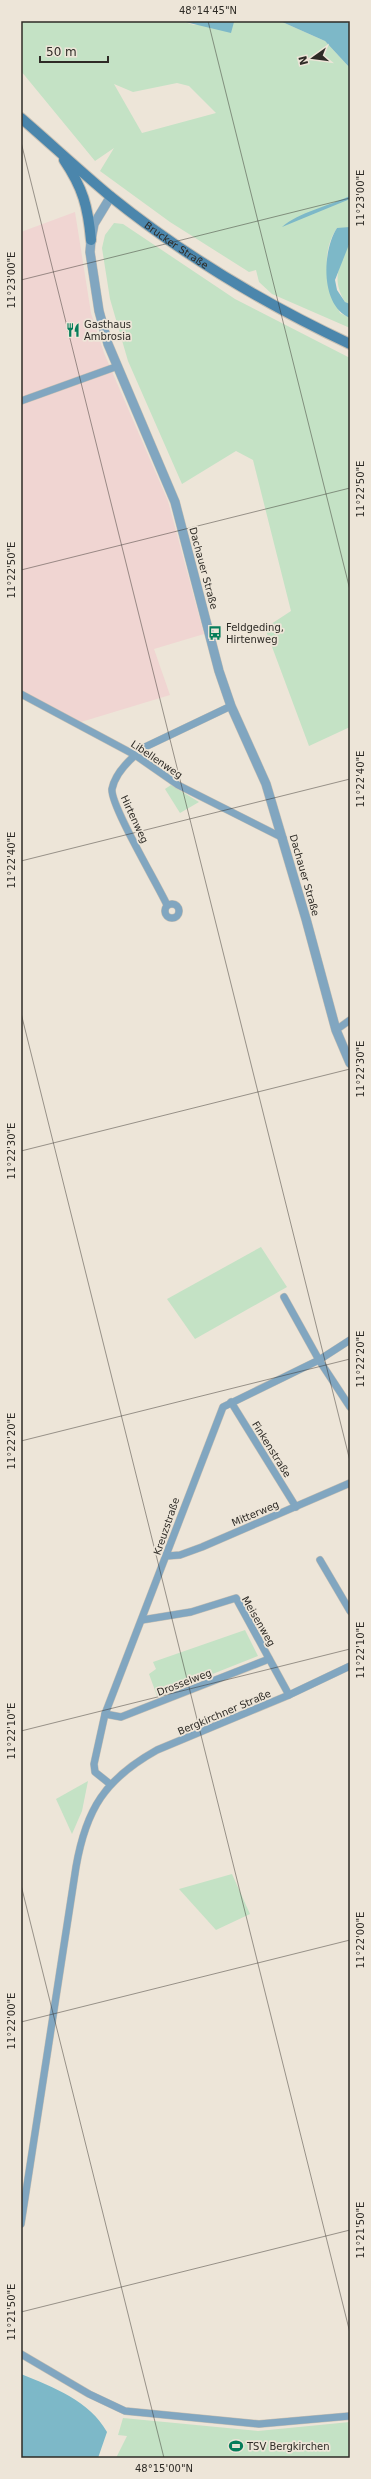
<svg xmlns="http://www.w3.org/2000/svg" width="371" height="2479" font-family="'DejaVu Sans',sans-serif">
  <style>
    .commercial { fill: #f0d5d2 }
    .green { fill: #c4e2c5; fill-rule: evenodd }
    .water { fill: #7db8c8 }
    .lines { fill: none; stroke-linecap: round; stroke-linejoin: round }
    .minor-casing { stroke: #c7c0b4; stroke-width: 8 }
    .tertiary-casing { stroke: #c7c0b4; stroke-width: 10 }
    .secondary-casing { stroke: #c7c0b4; stroke-width: 12 }
    .minor { stroke: #81a6c0; stroke-width: 7 }
    .tertiary { stroke: #81a6c0; stroke-width: 9 }
    .secondary { stroke: #4b86ac; stroke-width: 10 }
    .ticks { fill: none; stroke: #2e2b26; stroke-width: 1; stroke-opacity: 0.45 }
    .labels { text-anchor: middle; stroke-width: 3.5; stroke-linejoin: round; paint-order: stroke }
    .street-label { font-size: 10px; fill: #2e2b26; stroke: #ede5d8 }
    .poi-label { font-size: 10px; fill: #2e2b26; stroke: #ede5d8; text-anchor: start }
    .neatline { fill: none; stroke: #2e2b26; stroke-width: 1.5 }
    .ticks-label { font-size: 10px; text-anchor: middle; fill: #2e2b26 }
  </style>
  <rect width="100%" height="100%" fill="#ede5d8"/>
  <polygon class="commercial" points="75,212 91,313 104,353 168,501 204,634 154,649 170,695 81,722 21,692 21,232"/>
  <g class="green">
    <path d="M21 21H181L194 25 233 21H280L325 41 350 68V228H337C319 255 328 285 340 313L350 318V328L272 294 259 282 256 270 249 272 170 222 100 171 114 148 95 161 21 71ZM177 83 189 86 216 113 142 133 114 84 133 92Z"/>
    <polygon points="114,223 123,224 235,299 350,358 350,727 309,746 265,628 291,611 253,460 236,451 182,484 128,361 110,299 102,248 105,235"/>
    <path d="M350 242V304L345 302C331 278 339 267 350 242Z"/>
    <polygon points="171,785 199,802 180,813 165,789"/>
    <polygon points="261,1247 287,1287 195,1339 167,1299"/>
    <polygon points="245,1630 258,1656 157,1696 149,1674 156,1669 153,1662"/>
    <polygon points="88,1781 82,1811 72,1834 56,1799"/>
    <polygon points="232,1874 250,1914 216,1930 179,1889"/>
    <polygon points="123,2418 258,2431 350,2422 350,2458 116,2458 127,2436 118,2435"/>
  </g>
  <g class="water">
    <polygon points="181,21 233,21 234,22 231,33"/>
    <polygon points="280,21 346,21 350,25 350,68 325,41"/>
    <path d="M350 196V199L282 227C299 212 329 206 350 196Z"/>
    <path d="M350 227V242L335 280 337 290 345 302 350 304V318C320 306 322 251 337 228Z"/>
    <path d="M21 2374C53 2387 90 2401 107 2432L98 2458H21Z"/>
  </g>
  <g class="lines">
    <defs>
      <g id="minor">
        <polyline points="21,401 118,366"/>
        <polyline points="21,694 135,755 178,785 283,838"/>
        <circle cx="172" cy="911" r="7"/>
        <path d="M167 905C158 885 110 805 112 789 115 773 132 757 145 747L231 706"/>
        <polyline points="336,1030 350,1020"/>
        <polyline points="284,1297 319,1360 350,1407"/>
        <polyline points="231,1402 296,1507"/>
        <polyline points="167,1556 180,1555 202,1547 350,1483"/>
        <polyline points="320,1560 350,1611"/>
        <polyline points="142,1620 191,1612 236,1598 289,1695"/>
        <polyline points="105,1714 121,1717 269,1659"/>
        <polyline points="110,1784 95,1772 94,1764 105,1714 223,1407 319,1360 350,1340"/>
        <path d="M21 2224 76 1867C86 1809 105 1779 157 1750L289 1695 350 1666"/>
        <polyline points="21,2354 89,2394 125,2411 259,2424 350,2416"/>
      </g>
      <polyline id="tertiary" points="111,196 94,224 91,240 90,252 99,311 108,344 175,502 219,671 231,706 266,784 306,919 336,1030 350,1063"/>
      <g id="secondary">
        <path id="s1" d="M21 118C51 144 80 171 110 196 183 255 265 304 350 344"/>
        <path d="M64 160C83 188 88 207 91 240"/>
      </g>
    </defs>
    <use href="#minor" class="minor-casing"/>
    <use href="#tertiary" class="tertiary-casing"/>
    <use href="#secondary" class="secondary-casing"/>
    <use href="#minor" class="minor"/>
    <use href="#tertiary" class="tertiary"/>
    <use href="#secondary" class="secondary"/>
  </g>
  <path class="ticks" d="M208 21 350 590M21 142 350 1461M21 280 350 198M21 570 350 488M21 861 350 779M21 1013 350 2333M21 1151 350 1069M21 1441 350 1359M21 1731 350 1649M21 1885 164 2458M21 2022 350 1940M21 2312 350 2230"/>
  <defs>
    <symbol id="restaurant-bare" viewBox="-9 -9 18 18"><path d="M-5-6h1v4h1v-4h1v4h1v-4h1v5L-1.5 .5V6h-2V.5L-5-1ZM5-6V6H3V1.5H1.5Q1.5-4 5-6Z" fill="#057d5a" stroke="#ede5d8" stroke-width="2.5" paint-order="stroke"/></symbol>
    <symbol id="bus-bare" viewBox="-9 -9 18 18"><path d="M-5-6H5V4H4V6H2V4H-2V6H-4V4H-5ZM-3.5-4V0h7V-4ZM-3.5 1.2v1.5H-2V1.2ZM2 1.2v1.5H3.5V1.2Z" fill="#057d5a" stroke="#ede5d8" stroke-width="2.5" paint-order="stroke"/></symbol>
    <symbol id="stadium-bare" viewBox="-9 -9 18 18"><path d="M0-5a6.5 5 0 1 0 0 10a6.5 5 0 1 0 0-10ZM-3.5-1.8h7v3.6h-7Z" fill="#057d5a" stroke="#ede5d8" stroke-width="2.5" paint-order="stroke"/></symbol>
  </defs>
  <g fill-rule="evenodd">
    <use href="#restaurant-bare" x="63" y="320" width="20" height="20"/>
    <use href="#bus-bare" x="205" y="623" width="20" height="20"/>
    <use href="#stadium-bare" x="226" y="2436" width="20" height="20"/>
  </g>
  <g class="labels">
    <g class="street-label">
      <text dy="4" stroke="none"><textPath href="#s1" startOffset="201">Brucker Straße</textPath></text>
      <text transform="translate(204 568) rotate(75)" y="4">Dachauer Straße</text>
      <text transform="translate(157 759) rotate(34)" y="4">Libellenweg</text>
      <text transform="translate(135 819) rotate(65)" y="4">Hirtenweg</text>
      <text transform="translate(305 875) rotate(74)" y="4">Dachauer Straße</text>
      <text transform="translate(272 1449) rotate(58)" y="4">Finkenstraße</text>
      <text transform="translate(255 1513) rotate(-23)" y="4">Mitterweg</text>
      <text transform="translate(166 1526) rotate(-71)" y="4">Kreuzstraße</text>
      <text transform="translate(259 1621) rotate(60)" y="4">Meisenweg</text>
      <text transform="translate(184 1682) rotate(-21)" y="4">Drosselweg</text>
      <text transform="translate(224 1712) rotate(-23)" y="4">Bergkirchner Straße</text>
    </g>
    <g class="poi-label">
      <text x="84" y="328">Gasthaus<tspan x="84" dy="12">Ambrosia</tspan></text>
      <text x="226" y="631">Feldgeding,<tspan x="226" dy="12">Hirtenweg</tspan></text>
      <text x="247" y="2450">TSV Bergkirchen</text>
    </g>
  </g>
  <rect width="371" height="2479" fill="none" stroke="#ede5d8" stroke-width="44"/>
  <g transform="translate(313 58) rotate(256)" stroke="#ede5d8" stroke-width="3" paint-order="stroke">
  <path d="M0-3L7 15L0 10L-7 15Z" fill="#2e2b26"/>
  <text y="-6" font-size="11" font-weight="bold" text-anchor="middle" fill="#2e2b26">N</text>
  </g>
  <path d="M40 56v6h68v-6" fill="none" stroke="#2e2b26" stroke-width="2"/>
  <text x="46" y="56" font-size="12" fill="#2e2b26" stroke="#ede5d8" stroke-width="3" paint-order="stroke">50 m</text>
  <rect x="22" y="22" width="327" height="2435" class="neatline"/>
  <g class="ticks-label">
    <text x="208" y="14">48°14'45"N</text>
    <text transform="translate(360 198) rotate(-90)" y="4">11°23'00"E</text>
    <text transform="translate(11 280) rotate(-90)" y="4">11°23'00"E</text>
    <text transform="translate(360 489) rotate(-90)" y="4">11°22'50"E</text>
    <text transform="translate(11 570) rotate(-90)" y="4">11°22'50"E</text>
    <text transform="translate(360 779) rotate(-90)" y="4">11°22'40"E</text>
    <text transform="translate(11 860) rotate(-90)" y="4">11°22'40"E</text>
    <text transform="translate(360 1069) rotate(-90)" y="4">11°22'30"E</text>
    <text transform="translate(11 1151) rotate(-90)" y="4">11°22'30"E</text>
    <text transform="translate(360 1359) rotate(-90)" y="4">11°22'20"E</text>
    <text transform="translate(11 1441) rotate(-90)" y="4">11°22'20"E</text>
    <text transform="translate(360 1650) rotate(-90)" y="4">11°22'10"E</text>
    <text transform="translate(11 1731) rotate(-90)" y="4">11°22'10"E</text>
    <text transform="translate(360 1940) rotate(-90)" y="4">11°22'00"E</text>
    <text transform="translate(11 2021) rotate(-90)" y="4">11°22'00"E</text>
    <text transform="translate(360 2230) rotate(-90)" y="4">11°21'50"E</text>
    <text transform="translate(11 2312) rotate(-90)" y="4">11°21'50"E</text>
    <text x="164" y="2472">48°15'00"N</text>
  </g>
</svg>
